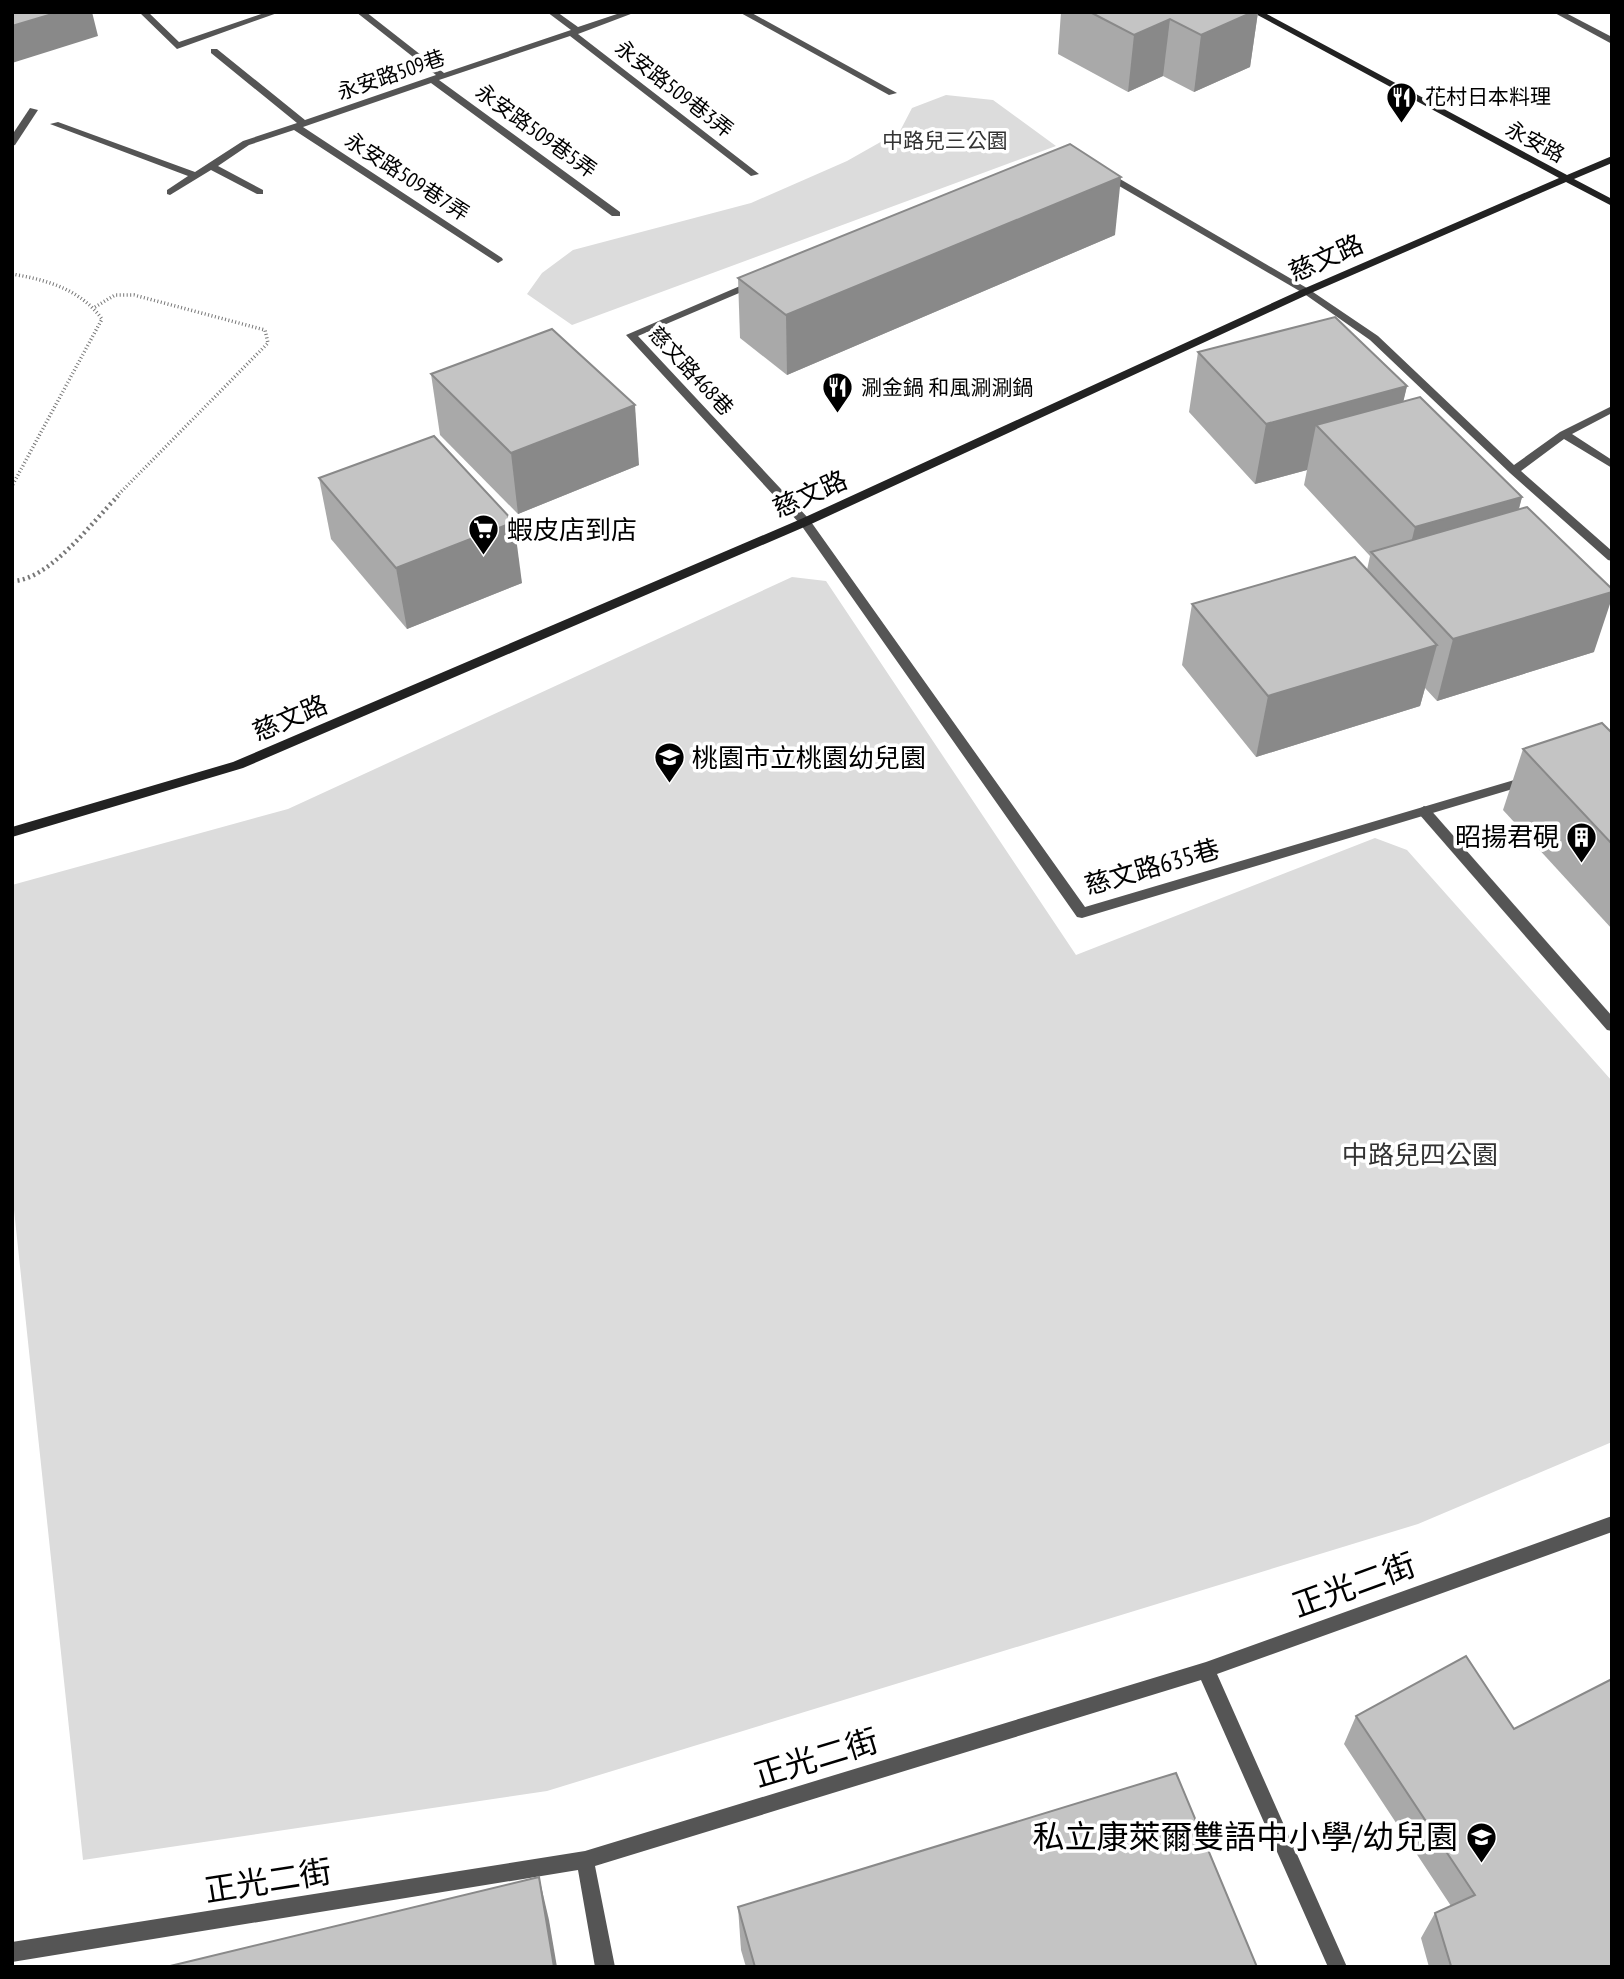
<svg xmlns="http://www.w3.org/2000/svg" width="1624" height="1979" font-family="'PT Sans Narrow','Noto Sans TC',sans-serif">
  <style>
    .green { fill: #dcdcdc }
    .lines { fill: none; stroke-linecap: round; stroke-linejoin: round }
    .path-far1 { stroke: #777; stroke-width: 3.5; stroke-dasharray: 1 2.5; stroke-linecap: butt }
    .path { stroke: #777; stroke-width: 4.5; stroke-dasharray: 2 3.5; stroke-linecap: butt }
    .lane { fill: #555; fill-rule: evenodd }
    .street { fill: #555; fill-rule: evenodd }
    .secondary { fill: #222; fill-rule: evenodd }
    .wall { fill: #a9a9a9 }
    .shaded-wall { fill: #898989 }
    .building { fill: #c4c4c4; stroke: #898989; stroke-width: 2 }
    .labels { text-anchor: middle; stroke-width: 7; stroke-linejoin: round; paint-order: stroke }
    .far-street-label { font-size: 21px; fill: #000; stroke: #fff }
    .far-poi-label { font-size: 21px; fill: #000; stroke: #fff; text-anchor: start }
    .far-park-label { font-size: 21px; fill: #333; stroke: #fff }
    .street-label { font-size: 26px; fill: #000; stroke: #fff }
    .poi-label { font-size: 26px; fill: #000; stroke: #fff; text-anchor: start }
    .park-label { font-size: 26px; fill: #333; stroke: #fff }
    .near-street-label { font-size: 32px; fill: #000; stroke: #fff }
    .near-poi-label { font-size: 32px; fill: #000; stroke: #fff; text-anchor: end }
  </style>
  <rect width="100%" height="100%" fill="#fff"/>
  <g class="green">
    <polygon points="946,95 993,100 1056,146 572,325 527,294 542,273 573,250 751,203 847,161 900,131 912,108"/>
    <polygon points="792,577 826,581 1076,955 1375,838 1407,850 1612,1081 1612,1442 1418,1524 547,1791 83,1860 12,1191 12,885 288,809"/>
  </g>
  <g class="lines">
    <g class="path-far1">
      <path d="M12 274C47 280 80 289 102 319L12 486"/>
      <polyline points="95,307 115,295 134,295 265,330 268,343 116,497"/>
    </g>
    <path class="path" d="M12 581C49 581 93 521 118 496"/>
    <g class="lane">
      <polygon points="139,12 148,12 179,42 267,12 280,12 177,49"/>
      <polygon points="356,12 366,12 444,73 571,30 547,12 557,12 578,27 623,12 636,12 578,34 759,174 751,176 570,36 439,80 620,212 620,216 612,216 431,83 303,127 502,258 503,260 498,263 294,130 249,145 218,166 263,190 263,194 257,194 211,170 170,195 167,194 167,190 188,176 50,124 58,122 195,172 243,141 297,123 211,53 211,49 217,49 305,120 436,75"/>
      <polygon points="739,12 750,12 897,93 889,95"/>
      <polygon points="1553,12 1564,12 1612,37 1612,44"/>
      <polygon points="30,108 38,110 15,145 12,146 12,135"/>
      <polygon points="1307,288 1378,336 1514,465 1560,432 1612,406 1612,413 1572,434 1612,460 1612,468 1564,439 1521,471 1612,551 1612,561 1608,560 1510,473 1370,340 1303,293 1303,289"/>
      <polygon points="1424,806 1429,808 1612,1016 1612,1031 1607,1030 1419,814 1417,811"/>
    </g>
    <g class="street">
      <polygon points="1102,172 1108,172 1312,291 1311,293 1303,293 1102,176"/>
      <polygon points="754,280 759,283 758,285 638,336 809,519 1085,907 1528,776 1534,780 1533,783 1082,918 1077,917 801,525 626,335"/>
      <polygon points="1612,1516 1612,1532 1217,1674 1347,1967 1328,1967 1201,1680 595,1866 615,1967 595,1967 578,1870 12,1962 12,1942 585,1851 1206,1662"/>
    </g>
    <polygon class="secondary" points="1252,12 1263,12 1567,175 1612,156 1612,163 1574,179 1612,199 1612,206 1566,182 1311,293 809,525 243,768 12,837 12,827 233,762 801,519 1303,289 1559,178"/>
  </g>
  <g class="wall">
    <polygon points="1061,12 1258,12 1250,67 1194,92 1163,76 1128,92 1058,54"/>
    <polygon points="1115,235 787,375 740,338 738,278"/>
    <polygon points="1198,352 1407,386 1403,401 1522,497 1519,509 1594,652 1437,701 1425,688 1420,706 1256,757 1182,665 1192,604 1367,570 1370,556 1304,485 1307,470 1255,484 1189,412"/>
    <polygon points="431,374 639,465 518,514 440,435"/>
    <polygon points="319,478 522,583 407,629 331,539"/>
    <polygon points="1612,733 1612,929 1503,810 1523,749"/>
    <polygon points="1356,1716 1612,1967 1429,1967 1421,1938 1435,1913 1451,1906 1344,1744"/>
    <polygon points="738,1907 1257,1967 746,1967 741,1950"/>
  </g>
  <g class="shaded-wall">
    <polygon points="59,12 92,12 98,36 12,63 12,26"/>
    <polygon points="1253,12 1258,12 1250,67 1194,92 1201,35"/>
    <polygon points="1170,19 1163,76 1128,92 1134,35"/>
    <polygon points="1121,177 1115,235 787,375 786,315"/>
    <polygon points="1407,386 1393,446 1316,425 1307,470 1255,484 1266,424"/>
    <polygon points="635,405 639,465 518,514 511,453"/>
    <polygon points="1522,497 1505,557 1401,584 1415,527"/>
    <polygon points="514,522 522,583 407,629 396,568"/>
    <polygon points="1612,592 1612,598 1594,652 1437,701 1453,639"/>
    <polygon points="1437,645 1420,706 1256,757 1268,696"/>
    <polygon points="539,1877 549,1920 557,1967 554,1967"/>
  </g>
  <g class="building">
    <polygon points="12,12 59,12 12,26"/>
    <polygon points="1090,12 1253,12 1201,35 1170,19 1134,35"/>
    <polygon points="1070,144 1121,177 786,315 738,278"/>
    <polygon points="1335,317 1407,386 1266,424 1198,352"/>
    <polygon points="552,329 635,405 511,453 431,374"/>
    <polygon points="1420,397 1522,497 1415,527 1316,425"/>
    <polygon points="434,436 514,522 396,568 319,478"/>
    <polygon points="1527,507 1612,589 1612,592 1453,639 1371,552"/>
    <polygon points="1355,557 1437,645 1268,696 1192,604"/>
    <polygon points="1602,723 1612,733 1612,844 1523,749"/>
    <polygon points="1466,1656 1514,1729 1612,1679 1612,1967 1450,1967 1451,1966 1435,1913 1475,1895 1356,1716"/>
    <polygon points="1176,1773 1257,1967 755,1967 738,1907"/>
    <polygon points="539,1877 554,1967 166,1967"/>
  </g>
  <defs>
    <symbol id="restaurant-pin" viewBox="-11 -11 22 30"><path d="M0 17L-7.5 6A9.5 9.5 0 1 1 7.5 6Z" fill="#000" stroke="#fff"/><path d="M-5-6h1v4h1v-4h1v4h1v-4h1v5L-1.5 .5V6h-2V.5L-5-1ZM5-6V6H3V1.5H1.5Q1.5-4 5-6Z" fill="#fff"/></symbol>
    <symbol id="supermarket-pin" viewBox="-11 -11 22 30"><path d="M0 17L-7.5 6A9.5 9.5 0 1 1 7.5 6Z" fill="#000" stroke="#fff"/><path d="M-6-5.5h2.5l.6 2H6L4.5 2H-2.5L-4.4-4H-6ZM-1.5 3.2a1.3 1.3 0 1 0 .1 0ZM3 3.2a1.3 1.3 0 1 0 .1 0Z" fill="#fff"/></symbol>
    <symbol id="school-pin" viewBox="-11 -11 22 30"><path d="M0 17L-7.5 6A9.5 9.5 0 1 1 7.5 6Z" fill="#000" stroke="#fff"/><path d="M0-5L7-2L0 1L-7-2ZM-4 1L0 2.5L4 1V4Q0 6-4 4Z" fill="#fff"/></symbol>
    <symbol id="building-pin" viewBox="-11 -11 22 30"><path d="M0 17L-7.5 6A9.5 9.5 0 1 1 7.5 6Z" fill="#000" stroke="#fff"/><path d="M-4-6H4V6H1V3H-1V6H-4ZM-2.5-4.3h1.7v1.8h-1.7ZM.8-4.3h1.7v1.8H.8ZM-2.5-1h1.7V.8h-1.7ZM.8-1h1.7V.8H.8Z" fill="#fff"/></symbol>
  </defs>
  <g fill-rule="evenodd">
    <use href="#restaurant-pin" x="1384" y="80" width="35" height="47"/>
    <use href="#restaurant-pin" x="820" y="370" width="35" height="47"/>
    <use href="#supermarket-pin" x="466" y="512" width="35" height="47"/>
    <use href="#school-pin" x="652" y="740" width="35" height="47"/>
    <use href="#building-pin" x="1564" y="820" width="35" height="47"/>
    <use href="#school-pin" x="1464" y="1820" width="35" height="47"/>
  </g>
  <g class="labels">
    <g class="far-street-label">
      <text transform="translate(391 75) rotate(-19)" y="7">永安路509巷</text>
      <text transform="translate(674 89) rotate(38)" y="7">永安路509巷3弄</text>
      <text transform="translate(536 131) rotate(36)" y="7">永安路509巷5弄</text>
      <text transform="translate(1535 142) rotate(28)" y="7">永安路</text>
      <text transform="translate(407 177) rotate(33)" y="7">永安路509巷7弄</text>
      <text transform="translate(691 371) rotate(47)" y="7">慈文路468巷</text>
    </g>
    <g class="far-poi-label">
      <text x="1425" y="104">花村日本料理</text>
      <text x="861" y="395">涮金鍋 和風涮涮鍋</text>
    </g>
    <g class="far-park-label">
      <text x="945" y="148">中路兒三公園</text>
    </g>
    <g class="street-label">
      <text transform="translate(1326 258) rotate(-24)" y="9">慈文路</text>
      <text transform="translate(810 494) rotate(-24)" y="9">慈文路</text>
      <text transform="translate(290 718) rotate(-23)" y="9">慈文路</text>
      <text transform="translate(1152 867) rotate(-16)" y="9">慈文路635巷</text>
    </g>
    <g class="poi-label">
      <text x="507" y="539">蝦皮店到店</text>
      <text x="692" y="767">桃園市立桃園幼兒園</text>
      <text x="1559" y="846" text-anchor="end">昭揚君硯</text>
    </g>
    <g class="park-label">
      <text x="1420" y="1164">中路兒四公園</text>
    </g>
    <g class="near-street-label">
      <text transform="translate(1354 1585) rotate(-20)" y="11">正光二街</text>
      <text transform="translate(816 1758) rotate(-17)" y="11">正光二街</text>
      <text transform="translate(268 1881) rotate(-9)" y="11">正光二街</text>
    </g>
    <g class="near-poi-label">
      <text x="1458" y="1848">私立康萊爾雙語中小學/幼兒園</text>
    </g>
  </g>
  <rect width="1624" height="1979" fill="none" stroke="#000000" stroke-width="28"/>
</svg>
